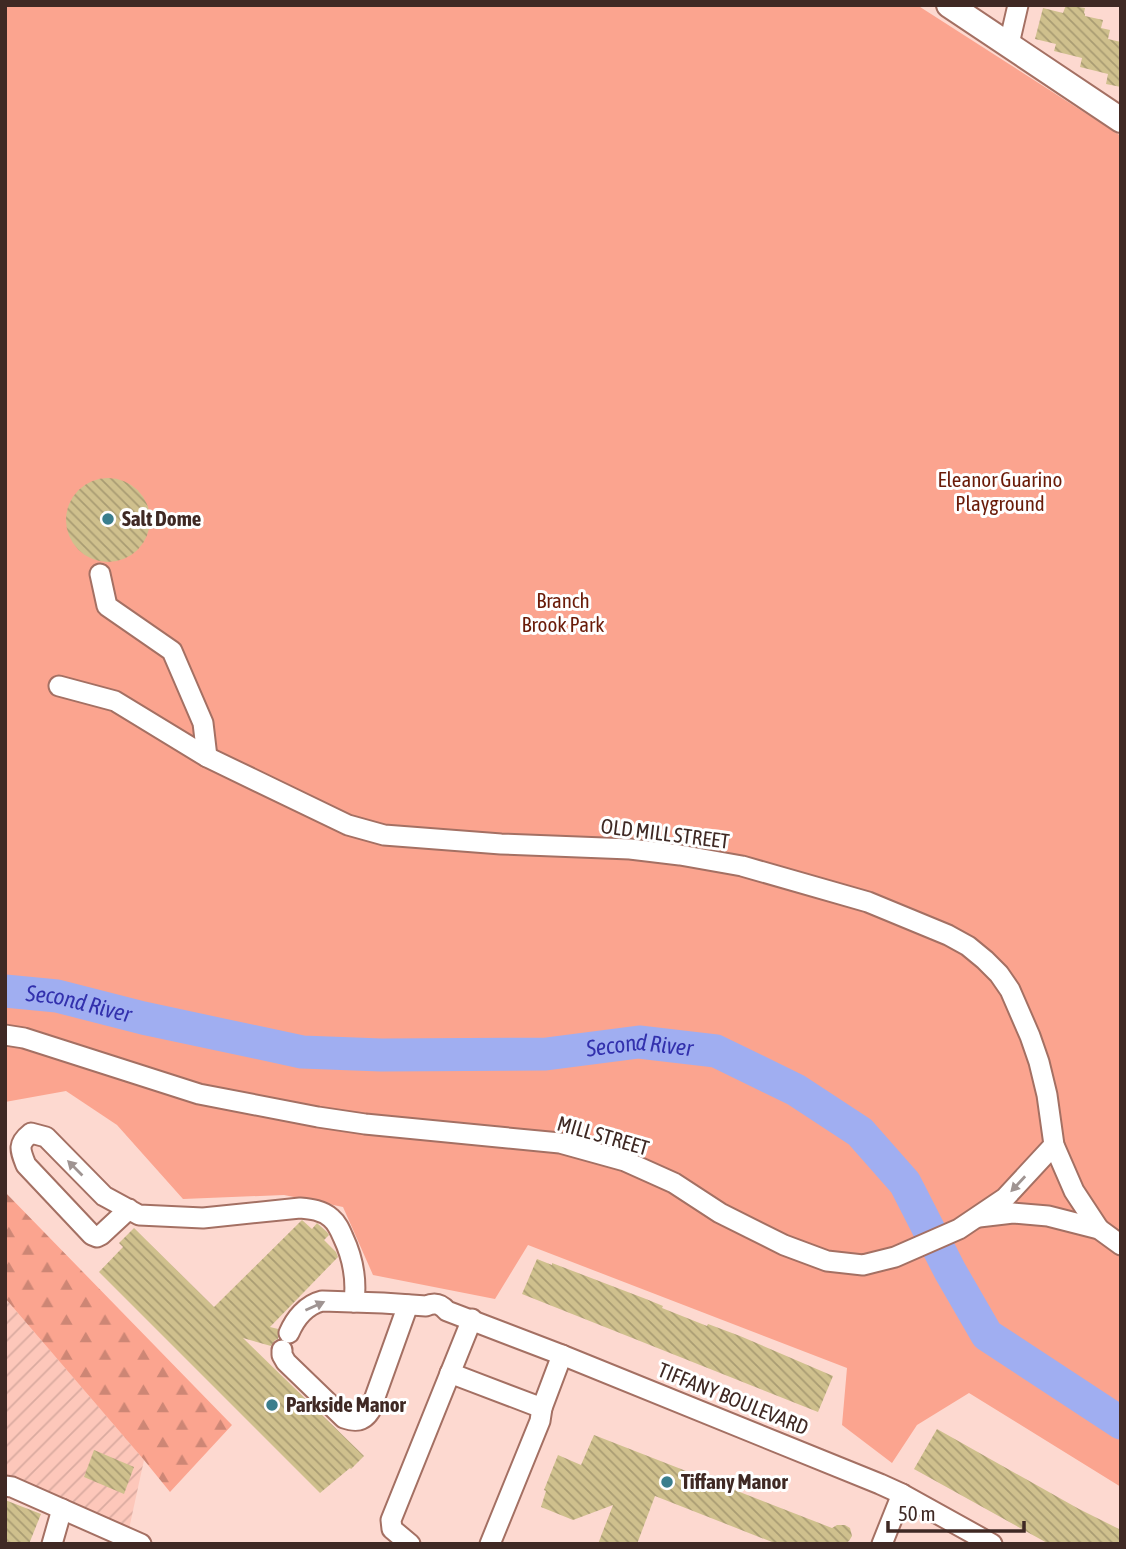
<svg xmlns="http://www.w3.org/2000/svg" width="1126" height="1549" font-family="'Asap Condensed',sans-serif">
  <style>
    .industrial { fill: url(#industrial-furrows) }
    .forest { fill: url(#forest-firs) }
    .green { fill: #fba48f }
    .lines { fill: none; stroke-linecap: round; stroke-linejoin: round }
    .river { stroke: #a0aef1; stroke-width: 33 }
    .building { fill: url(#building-back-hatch) }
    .minor-casing { stroke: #a47063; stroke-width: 23 }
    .major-casing { stroke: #a47063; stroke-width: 28 }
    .minor { stroke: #fff; stroke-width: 19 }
    .major { stroke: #fff; stroke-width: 24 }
    .oneway { fill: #9f9492 }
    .poi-dot { fill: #3a7e8d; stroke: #fff; stroke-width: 2.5 }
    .labels { text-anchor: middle; stroke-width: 6; stroke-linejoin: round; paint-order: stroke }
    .park-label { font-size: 21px; fill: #6a1b08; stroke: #fff }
    .poi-label { font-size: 21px; font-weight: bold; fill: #3f2924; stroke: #fff; text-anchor: start }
    .street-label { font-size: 21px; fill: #3f2924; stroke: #fff }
    .water-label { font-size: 23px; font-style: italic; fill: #3230ad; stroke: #fff }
  </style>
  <defs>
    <pattern id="industrial-furrows" width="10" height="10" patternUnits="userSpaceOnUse" patternTransform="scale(1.75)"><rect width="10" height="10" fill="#fdc7ba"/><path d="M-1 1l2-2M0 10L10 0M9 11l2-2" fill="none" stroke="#daaba0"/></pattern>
    <pattern id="forest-firs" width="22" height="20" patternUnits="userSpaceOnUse" patternTransform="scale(1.75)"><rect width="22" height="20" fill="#fba48f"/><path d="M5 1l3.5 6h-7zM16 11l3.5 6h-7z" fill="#cd8675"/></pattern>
    <pattern id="building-back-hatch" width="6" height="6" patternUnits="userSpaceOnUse" patternTransform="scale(1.75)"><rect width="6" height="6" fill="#cfc08d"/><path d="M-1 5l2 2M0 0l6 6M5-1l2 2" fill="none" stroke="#a99c73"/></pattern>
  </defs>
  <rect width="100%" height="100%" fill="#fdd9d0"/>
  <polygon class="industrial" points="5,1298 144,1460 129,1529 5,1483"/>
  <polygon class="forest" points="5,1192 232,1425 170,1492 144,1460 5,1298"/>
  <polygon class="green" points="5,5 917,5 1121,136 1121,1487 969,1393 917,1425 892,1463 842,1425 847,1368 528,1245 495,1299 373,1275 343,1207 284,1195 183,1199 117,1125 66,1091 5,1102"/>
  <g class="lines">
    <path class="river" id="s1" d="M5 991 57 996 143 1018 302 1052 381 1055 546 1054 639 1042 716 1051 796 1090 860 1132 905 1183 950 1271 987 1335 1121 1423"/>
  </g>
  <g class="building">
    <polygon points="1066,5 1085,8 1084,13 1085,14 1085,16 1103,20 1101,28 1110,30 1108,39 1121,42 1121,87 1106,84 1108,74 1080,67 1082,58 1054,51 1056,44 1035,39 1043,8 1063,13"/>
    <circle cx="108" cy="520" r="42"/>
    <polygon points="302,1220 312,1229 317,1223 318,1224 327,1232 329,1235 324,1240 336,1252 338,1257 270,1327 278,1329 278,1339 275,1340 271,1346 243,1338 364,1456 351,1469 350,1468 320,1493 99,1272 123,1247 119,1243 134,1228 214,1307"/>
    <polygon points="537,1259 552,1265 552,1263 646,1299 663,1306 662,1308 707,1326 708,1324 740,1336 833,1376 818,1412 522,1294"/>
    <polygon points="937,1429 1079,1509 1121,1530 1121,1544 1049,1544 914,1469"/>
    <polygon points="594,1435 832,1528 837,1525 845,1525 850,1528 852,1536 849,1541 844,1544 777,1544 655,1496 637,1544 598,1544 613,1505 573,1520 541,1507 546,1491 544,1490 558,1455 581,1465"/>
    <polygon points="94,1450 134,1467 124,1494 84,1477"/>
    <polygon points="5,1500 41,1514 29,1544 5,1544"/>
  </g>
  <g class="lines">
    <defs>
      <g id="minor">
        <polyline points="1009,44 1018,5"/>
        <polyline points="100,574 107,606 172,651 203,723 207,757"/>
        <polyline points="59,686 115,701 207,757 348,825 384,835 501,844 630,849 680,855 742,866 868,902 948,935 968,946 985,960 999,974 1010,990 1030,1036 1039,1062 1047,1095 1054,1145 1074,1191 1099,1229"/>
        <polyline points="5,1035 24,1038 199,1094 318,1117 365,1124 560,1143 625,1161 674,1183 720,1213 784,1245 827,1261 863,1265 895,1257 959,1229 1005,1198 1054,1145"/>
        <path d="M129 1209 101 1235 97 1237 92 1235 26 1165C20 1150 17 1144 31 1133L46 1137 104 1196 139 1215 203 1218 300 1208C311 1209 322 1210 331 1218 337 1223 340 1230 343 1237 353 1258 357 1278 354 1302"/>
        <polyline points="979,1217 1013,1213 1048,1216 1099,1229 1121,1245"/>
        <path d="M289 1333C295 1319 306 1305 322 1301L383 1303 426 1306C435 1302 441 1304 447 1311L562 1355 880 1484 902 1494 992 1544"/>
        <path d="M282 1350V1355L286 1362 344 1418C355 1422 363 1422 370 1411L408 1305"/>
        <polyline points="450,1373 542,1408"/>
        <polyline points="5,1486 12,1487 141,1544"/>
        <polyline points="52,1544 62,1509"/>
        <polyline points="410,1544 392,1529 391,1520 472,1319"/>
        <polyline points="490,1544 540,1421 542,1408 562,1355"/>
        <polyline points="882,1544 902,1494"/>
      </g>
      <polyline id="major" points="949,5 1121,120"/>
    </defs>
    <use href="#minor" class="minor-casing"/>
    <use href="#major" class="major-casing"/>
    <use href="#minor" class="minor"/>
    <use href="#major" class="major"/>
  </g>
  <defs><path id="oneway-solid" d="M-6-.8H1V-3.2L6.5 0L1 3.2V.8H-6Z" transform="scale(1.75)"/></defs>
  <g class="oneway">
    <use href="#oneway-solid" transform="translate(75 1168) rotate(-135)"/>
    <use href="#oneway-solid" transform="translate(1018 1184) rotate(133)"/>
    <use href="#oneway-solid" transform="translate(315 1306) rotate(-24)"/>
  </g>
  <g class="poi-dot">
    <circle cx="108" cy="519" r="7"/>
    <circle cx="272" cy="1405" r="7"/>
    <circle cx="667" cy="1482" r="7"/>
  </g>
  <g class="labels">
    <g class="park-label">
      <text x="1000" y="487">Eleanor Guarino<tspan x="1000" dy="24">Playground</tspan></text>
      <text x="563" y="608">Branch<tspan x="563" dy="24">Brook Park</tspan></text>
    </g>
    <g class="poi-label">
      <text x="122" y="526">Salt Dome</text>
      <text x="286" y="1412">Parkside Manor</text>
      <text x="681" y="1489">Tiffany Manor</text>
    </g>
    <g class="street-label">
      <text transform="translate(665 834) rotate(7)" y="7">OLD MILL STREET</text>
      <text transform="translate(603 1136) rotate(16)" y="7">MILL STREET</text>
      <text transform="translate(733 1399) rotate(22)" y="7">TIFFANY BOULEVARD</text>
    </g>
    <g class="water-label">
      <text dy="8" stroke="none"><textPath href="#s1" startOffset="75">Second River</textPath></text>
      <text dy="8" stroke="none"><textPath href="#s1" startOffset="642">Second River</textPath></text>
    </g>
  </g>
  <rect width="1126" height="1549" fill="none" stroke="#3f2924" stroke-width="14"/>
  <path d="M888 1521v10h136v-10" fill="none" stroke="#3f2924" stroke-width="3.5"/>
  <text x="898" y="1521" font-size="21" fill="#3f2924" stroke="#ffffff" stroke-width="5" paint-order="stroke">50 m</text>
</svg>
